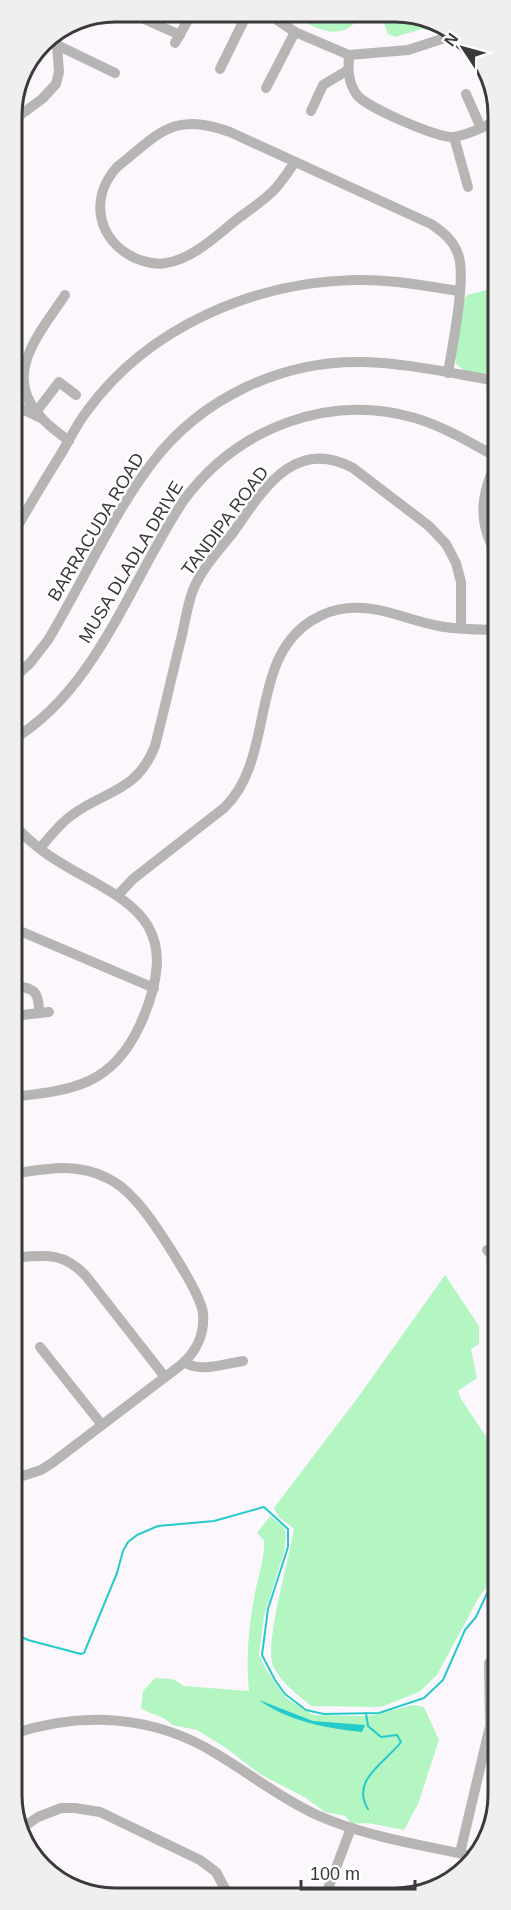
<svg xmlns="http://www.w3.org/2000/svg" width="511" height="1910" font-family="Arial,sans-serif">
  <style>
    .green { fill: #b3f6c2 }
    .water { fill: #25cacb }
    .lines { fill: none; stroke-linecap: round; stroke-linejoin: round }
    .stream { stroke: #25cacb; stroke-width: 2 }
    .minor { stroke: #b7b4b4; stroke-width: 10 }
    .labels { text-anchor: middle; stroke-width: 4.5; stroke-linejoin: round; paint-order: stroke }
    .street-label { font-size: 18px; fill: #3b393a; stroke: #fff }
    .rim { fill: none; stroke: #3b393a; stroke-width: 3 }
  </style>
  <rect width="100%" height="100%" fill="#fcf7fc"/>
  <g class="green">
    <polygon points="422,15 446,30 438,33 422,29 395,37 388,34 383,21 378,16"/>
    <path d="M364 16C357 20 351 28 344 30 326 36 311 25 296 17Z"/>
    <polygon points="498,287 498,376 465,371 456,364 455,356 463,302 467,295"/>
    <path d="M445 1275 479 1326V1344L471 1349 477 1378 458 1391 461 1399 499 1456V1571L479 1597 437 1675 419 1692 381 1707 311 1706C297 1694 281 1683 273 1666 264 1644 290 1556 294 1529L279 1517 274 1508 359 1396Z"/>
    <path d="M270 1516 284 1527 286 1536 284 1552 264 1616 259 1655 265 1668 286 1698 313 1715 369 1716 413 1705 424 1707 439 1740 418 1804 404 1830 368 1823 352 1824 345 1816 325 1812 306 1798 260 1774 226 1748 197 1730 172 1725C165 1716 151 1715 141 1708L143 1691 155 1678 173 1679 184 1686 249 1691C246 1661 248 1629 254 1599 257 1579 265 1560 264 1540L257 1533Z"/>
  </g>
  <path class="water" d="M259 1700 313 1721 365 1725 362 1732C327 1728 289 1722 259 1700Z"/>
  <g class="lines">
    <g class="stream">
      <polyline points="12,644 21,657"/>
      <polyline points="13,1633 28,1640 81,1654 84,1653 117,1573 123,1551 128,1542 137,1535 158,1526 214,1521 264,1507 288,1529 288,1547 268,1609 262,1655 275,1680 285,1694 306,1710 324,1714 379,1713 424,1698 443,1680 465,1630 476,1617 490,1587 499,1579"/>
      <path d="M366 1713 368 1726 381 1737 397 1735 401 1742C385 1763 350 1780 368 1809"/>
    </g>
    <g class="minor">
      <polyline points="273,17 295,32 349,55 408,50 454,35"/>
      <polyline points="144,19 180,35"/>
      <polyline points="175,43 189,18"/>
      <polyline points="57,45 115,73"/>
      <path d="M349 55C348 70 348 83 357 95 366 107 439 139 454 137 469 135 484 126 498 121"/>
      <polyline points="220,69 245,18"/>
      <polyline points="266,88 295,32"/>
      <polyline points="466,94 481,128"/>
      <polyline points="311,111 323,85 348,70"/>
      <polyline points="12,121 42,99 56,84 59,72 57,45 47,39"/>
      <polyline points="454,137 468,187"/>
      <path d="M295 162C288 172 281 183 273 191 263 201 251 209 240 217 219 233 194 259 166 263 157 265 144 262 135 258 97 240 89 198 117 167 160 133 173 111 230 132L431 224C443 232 453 240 458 254 467 277 452 347 448 373"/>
      <path d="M65 295C41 332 1 374 40 416 48 426 59 433 69 441"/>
      <polyline points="12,331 13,331"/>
      <polyline points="12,391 22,409 41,418"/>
      <polyline points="36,412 59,382 76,395"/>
      <path d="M498 458C481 494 476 521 498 557"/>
      <path d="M12 536C28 508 44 481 61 454 69 440 77 424 87 411 148 327 254 282 355 280 390 279 425 286 459 291"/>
      <path d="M12 680 31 662 48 640C83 582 111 517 152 463 201 398 282 360 363 362 408 363 454 374 498 381"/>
      <path d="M12 740C97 690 131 579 184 500 237 428 328 393 415 418 445 427 471 443 498 458"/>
      <path d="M13 823C74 899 203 885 140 1025 112 1086 72 1090 13 1097"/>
      <path d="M40 848C50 837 59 824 72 815 106 790 137 792 155 746 164 711 172 675 181 639 185 623 187 606 193 590 201 570 218 551 232 534 262 492 293 436 353 468L429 526 446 544 456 563 461 582V628"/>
      <path d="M118 895 133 879 224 808C276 758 248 661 311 621 322 614 335 609 349 608 380 605 409 621 439 626 458 630 479 629 498 630"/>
      <polyline points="13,928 154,988"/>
      <path d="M13 985C33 989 39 989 39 1012"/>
      <polyline points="13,1016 49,1012"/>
      <path d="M13 1174C45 1169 76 1162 107 1178 118 1183 127 1191 135 1200 152 1218 200 1291 203 1313 205 1334 196 1352 181 1365L52 1463 41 1470 13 1479"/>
      <polyline points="487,1250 499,1262"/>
      <path d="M13 1258C43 1255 63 1251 86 1276L165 1377"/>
      <polyline points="40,1347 102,1425"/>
      <path d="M184 1362C200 1373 224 1364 243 1361"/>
      <path d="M13 1734C81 1711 153 1715 215 1753 249 1773 280 1798 317 1815 366 1837 423 1845 476 1857"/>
      <polyline points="22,1828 38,1817 61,1808 75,1808 100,1812 200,1860 216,1872 229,1896"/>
      <polyline points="460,1853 490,1726 489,1663"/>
      <polyline points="325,1897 351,1828"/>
    </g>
  </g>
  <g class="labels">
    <g class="street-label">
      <text transform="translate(225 521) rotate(-53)" y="6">TANDIPA ROAD</text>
      <text transform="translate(96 527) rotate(-59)" y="6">BARRACUDA ROAD</text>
      <text transform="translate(131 562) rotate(-59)" y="6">MUSA DLADLA DRIVE</text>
    </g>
  </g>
  <path d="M0 0H511V1910H0ZM115 22H395A93 93 0 0 1 488 115V1795A93 93 0 0 1 395 1888H115A93 93 0 0 1 22 1795V115A93 93 0 0 1 115 22Z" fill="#efefef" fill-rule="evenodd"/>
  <path class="rim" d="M115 22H395A93 93 0 0 1 488 115V1795A93 93 0 0 1 395 1888H115A93 93 0 0 1 22 1795V115A93 93 0 0 1 115 22Z"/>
  <g transform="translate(463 48) rotate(306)" stroke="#ffffff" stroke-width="4.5" paint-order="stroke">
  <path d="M0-4.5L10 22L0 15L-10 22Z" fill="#3b393a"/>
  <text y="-9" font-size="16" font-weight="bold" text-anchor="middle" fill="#3b393a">N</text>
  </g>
  <path d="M301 1880v9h114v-9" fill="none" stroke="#3b393a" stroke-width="3"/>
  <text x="310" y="1880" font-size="18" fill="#3b393a" stroke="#ffffff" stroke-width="4.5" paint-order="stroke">100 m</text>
</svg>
